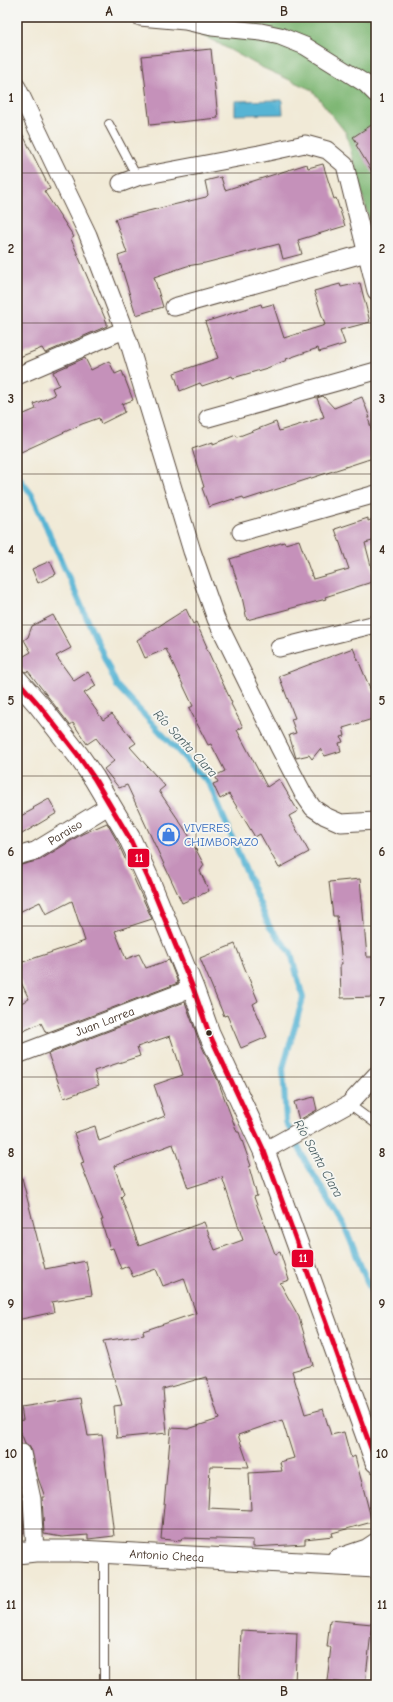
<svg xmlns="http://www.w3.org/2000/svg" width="393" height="1702" font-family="'Comic Neue',sans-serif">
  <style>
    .forest { fill: #7fb774; stroke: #5d7049 }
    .water { fill: #56b4d4; stroke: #486f79 }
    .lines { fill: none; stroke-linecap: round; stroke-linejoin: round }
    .stream { stroke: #56b4d4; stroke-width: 6 }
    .building { fill: #c591ba; fill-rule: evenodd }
    .service-casing { stroke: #56473a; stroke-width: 10 }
    .minor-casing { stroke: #56473a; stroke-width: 19 }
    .tertiary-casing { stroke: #56473a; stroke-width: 23 }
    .service { stroke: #fff; stroke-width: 8 }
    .minor { stroke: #fff; stroke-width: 17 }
    .tertiary { stroke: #fff; stroke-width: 21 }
    .bus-1-casing { stroke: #f6f6f2; stroke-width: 8 }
    .bus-1 { stroke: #e4002b; stroke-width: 5 }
    .grid { fill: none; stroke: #3b2a1e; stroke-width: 1; stroke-opacity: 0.55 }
    .bus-dot { fill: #3b2a1e; stroke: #f6f6f2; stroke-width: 1.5 }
    .labels { text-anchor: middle; stroke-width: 3.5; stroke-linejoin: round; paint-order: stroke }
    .shop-label { font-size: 12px; fill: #366cbe; stroke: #f6f6f2; text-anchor: start }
    .street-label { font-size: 12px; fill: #3b2a1e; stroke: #f6f6f2 }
    .water-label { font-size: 13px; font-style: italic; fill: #445a5e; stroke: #f6f6f2 }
    .line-badge { stroke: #f6f6f2; stroke-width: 1.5 }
    .badge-label { font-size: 11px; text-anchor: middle; font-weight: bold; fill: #fff }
    .neatline { fill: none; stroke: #3b2a1e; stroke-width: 1.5 }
    .grid-label { font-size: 13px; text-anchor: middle; font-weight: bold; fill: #3b2a1e }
  </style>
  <rect width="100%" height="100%" fill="#f6f6f2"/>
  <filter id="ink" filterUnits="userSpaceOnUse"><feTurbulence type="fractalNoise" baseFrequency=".025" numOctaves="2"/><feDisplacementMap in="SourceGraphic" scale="8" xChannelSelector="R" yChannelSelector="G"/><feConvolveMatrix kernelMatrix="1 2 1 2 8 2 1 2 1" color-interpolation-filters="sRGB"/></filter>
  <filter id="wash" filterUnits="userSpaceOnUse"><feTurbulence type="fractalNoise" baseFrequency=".012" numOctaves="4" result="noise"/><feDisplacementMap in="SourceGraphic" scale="16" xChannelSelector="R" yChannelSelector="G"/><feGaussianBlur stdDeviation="0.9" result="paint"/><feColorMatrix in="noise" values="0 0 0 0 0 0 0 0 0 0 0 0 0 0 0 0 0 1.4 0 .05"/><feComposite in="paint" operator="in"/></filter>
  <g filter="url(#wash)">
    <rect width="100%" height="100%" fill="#f1ead7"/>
    <polygon class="forest" points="158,17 376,17 376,245 346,133 312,90 261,67 210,39"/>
    <polygon class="water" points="282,100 283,114 235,115 235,101"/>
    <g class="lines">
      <polyline class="stream" points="17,475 32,495 117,686 210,785 269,926 291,953 303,998 283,1068 286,1122 306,1162 344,1225 376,1303"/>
    </g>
    <g id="blocks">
      <g class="building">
        <polygon points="211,49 218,118 150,125 142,56"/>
        <polygon points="376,122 376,178 356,145 358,144 353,137"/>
        <polygon points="17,123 50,189 44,191 74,237 71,239 107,323 107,326 45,353 42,348 17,358"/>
        <polygon points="307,164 308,168 323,164 334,199 336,198 345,226 298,240 302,254 283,259 279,244 205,263 187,266 154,277 163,307 136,315 118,256 127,253 115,219 206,197 208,195 205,181 221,177 225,190"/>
        <polygon points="360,283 370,322 340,330 345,344 319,352 318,348 286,359 287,360 267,368 233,378 232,376 202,386 200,383 180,391 174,373 218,358 205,322 261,304 262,307 273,304 284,338 325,325 314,291 340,284 341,287"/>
        <polygon points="85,358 91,370 109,361 115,374 122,371 133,400 122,404 125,412 101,424 99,418 82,424 21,452 17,444 17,417 36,409 34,404 55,395 52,388 59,385 53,372"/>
        <polygon points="323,396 334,408 362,397 370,418 368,418 376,443 376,457 244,500 243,497 233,500 233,499 209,507 202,488 204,487 192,449 213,442 213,444 236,435 237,437 276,422 279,431 324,417 317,398"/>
        <polygon points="368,518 368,521 376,518 376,540 365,543 375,581 325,597 326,599 247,620 242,597 230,559 284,542 285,544 299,540 313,579 349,569 335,529"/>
        <polygon points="50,561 56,574 38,583 32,569"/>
        <polygon points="186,609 193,624 196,622 207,647 206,647 232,703 231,704 243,727 237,730 267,787 279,779 298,811 289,816 309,852 279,868 260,834 255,837 229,794 220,799 213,784 218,782 215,776 225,771 211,744 208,745 189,708 193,706 166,649 145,658 137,640"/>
        <polygon points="53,615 71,648 56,656 74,681 88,672 96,686 84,693 103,720 112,714 136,743 130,747 165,786 159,791 188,834 204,865 200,871 209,891 182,903 127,785 119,788 104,769 114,761 96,738 87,744 73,723 70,725 28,671 26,672 23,670 17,660 31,652 24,640 28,637 32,626"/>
        <polygon points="353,648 372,693 376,692 376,718 343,728 345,736 341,737 343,742 339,743 341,751 325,756 320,749 312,759 309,755 296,758 289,735 296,733 291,719 295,718 279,676"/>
        <polygon points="49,799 57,813 17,837 17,818 34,809 33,808"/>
        <polygon points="107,823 118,843 152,919 115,931 126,959 139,954 146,968 169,960 178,983 46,1033 41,1023 17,1034 17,1005 29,999 17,974 17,964 85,941 72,901 46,914 40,902 17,913 17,866 40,860 82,834"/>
        <polygon points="360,879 367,957 376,957 376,997 341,998 340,964 342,964 337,916 333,916 329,882"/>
        <polygon points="235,944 258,1001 253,1004 267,1037 241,1048 227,1015 224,1016 200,958"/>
        <path d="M185 1002 198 1038 218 1081 237 1132H239L251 1166 249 1167 257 1196 254 1197 275 1254 280 1252 289 1280 280 1283 299 1317 313 1365 292 1371 305 1414 323 1409 331 1435 344 1432 351 1458 355 1456 372 1522 332 1533 333 1536 305 1539V1544L253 1547V1540L182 1538 181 1541 161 1539 171 1428 188 1429 219 1419 206 1377 163 1389 167 1433 117 1438 114 1406 122 1405 103 1341 144 1335 143 1331 196 1313 184 1278 163 1286 156 1269 133 1277 128 1266 121 1269 113 1248 110 1249 101 1220H103L81 1164 84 1163 74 1133 95 1126 99 1141 165 1116 154 1085 183 1075 170 1036 137 1047 140 1056 94 1071 99 1085 64 1098 48 1054ZM173 1144 188 1188 222 1177 243 1240 215 1250 204 1222 139 1246 121 1197 124 1194 114 1166ZM282 1420 294 1458 280 1462 282 1471 249 1473 251 1510 208 1508 210 1466 249 1467 238 1435Z"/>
        <polygon points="314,1097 317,1110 299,1120 294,1102"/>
        <polygon points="22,1178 45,1269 86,1261 92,1295 52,1302 54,1312 17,1320 17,1179"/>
        <polygon points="81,1398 88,1436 102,1435 114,1536 88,1539 88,1535 62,1537 44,1534 42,1497 45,1497 38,1478 32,1451 29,1446 25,1443 17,1423 17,1421 23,1420 21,1407"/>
        <polygon points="17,1500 22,1500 24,1533 17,1532"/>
        <polygon points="330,1620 372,1624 365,1685 327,1681 331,1647 327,1647"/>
        <polygon points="241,1630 297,1633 295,1685 239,1685"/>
      </g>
    </g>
  </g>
  <g filter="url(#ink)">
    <use href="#blocks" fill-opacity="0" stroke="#56473a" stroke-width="1"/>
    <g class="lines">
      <defs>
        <g id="service">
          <polyline points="109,124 137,177"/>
          <polyline points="349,1104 376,1124"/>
          <polyline points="104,1553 104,1685"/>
        </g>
        <g id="minor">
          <polyline points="140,17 185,21 212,27 261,32 280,36 305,46 366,84 376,94"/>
          <polyline points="17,87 88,235 128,340 192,551 216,619 279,747 304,795 313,808 325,816 341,823 376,821"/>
          <polyline points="121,183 137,177 259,154 305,144 327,150 345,165 376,291"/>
          <polyline points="174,307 366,253"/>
          <polyline points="17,376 124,330"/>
          <polyline points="208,418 376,371"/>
          <polyline points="241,532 376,494"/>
          <polyline points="279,648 376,624"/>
          <path id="s1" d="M17 856 35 851 110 805"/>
          <path id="s2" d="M17 1055 193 988"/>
          <polyline points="264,1151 349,1104 376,1075"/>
          <polyline points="22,1453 32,1499 35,1551"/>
        </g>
        <g id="tertiary">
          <polyline points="17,680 39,705 78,755 94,778 129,837 148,878 193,988 209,1033 264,1151 376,1462"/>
          <path id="s3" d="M17 1553 35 1551H79L376 1567"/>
          <polyline points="337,1560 367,1550 376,1544"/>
        </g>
      </defs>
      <use href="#service" class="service-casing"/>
      <use href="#minor" class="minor-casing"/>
      <use href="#tertiary" class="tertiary-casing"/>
      <use href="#service" class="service"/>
      <use href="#minor" class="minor"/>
      <use href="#tertiary" class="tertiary"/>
      <defs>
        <polyline id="bus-1" points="17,680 39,705 78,755 94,778 129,837 148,878 193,988 209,1033 264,1151 376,1462"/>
      </defs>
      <use href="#bus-1" class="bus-1-casing"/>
      <use href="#bus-1" class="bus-1"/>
    </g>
  </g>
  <path class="grid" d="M196 17V1685M17 173H376M17 323H376M17 474H376M17 625H376M17 776H376M17 926H376M17 1077H376M17 1228H376M17 1379H376M17 1529H376"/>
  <defs>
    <symbol id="shop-ring" viewBox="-11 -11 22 22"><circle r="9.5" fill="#f6f6f2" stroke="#3f7fe0" stroke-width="1.5"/><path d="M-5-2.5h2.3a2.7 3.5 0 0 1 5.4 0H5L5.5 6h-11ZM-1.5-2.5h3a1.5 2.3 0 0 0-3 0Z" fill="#3f7fe0"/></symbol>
  </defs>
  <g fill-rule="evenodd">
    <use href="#shop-ring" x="156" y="822" width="25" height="25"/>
  </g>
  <circle class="bus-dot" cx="209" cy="1033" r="3.5"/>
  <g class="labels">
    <g class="shop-label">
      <text x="184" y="832">VIVERES<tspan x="184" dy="14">CHIMBORAZO</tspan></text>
    </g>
    <g class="street-label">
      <text dy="4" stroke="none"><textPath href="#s1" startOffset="54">Paraiso</textPath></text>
      <text dy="4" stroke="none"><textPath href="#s2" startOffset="94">Juan Larrea</textPath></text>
      <text dy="4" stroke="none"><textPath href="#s3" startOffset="150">Antonio Checa</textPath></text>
    </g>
    <g class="water-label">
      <text transform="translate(186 743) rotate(47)" y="5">Río Santa Clara</text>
      <text transform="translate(319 1158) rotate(61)" y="5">Río Santa Clara</text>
    </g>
  </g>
  <g class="line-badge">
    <rect x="127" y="848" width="23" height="20" rx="4" fill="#e4002b"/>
    <rect x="291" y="1249" width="23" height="19" rx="4" fill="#e4002b"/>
  </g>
  <g class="badge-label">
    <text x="139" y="862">11</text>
    <text x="303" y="1262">11</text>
  </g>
  <rect width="393" height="1702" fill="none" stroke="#f6f6f2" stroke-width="44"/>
  <rect x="22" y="22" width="349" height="1658" class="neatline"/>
  <g class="grid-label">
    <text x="109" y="16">A</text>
    <text x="284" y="16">B</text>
    <text x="11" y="102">1</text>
    <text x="382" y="102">1</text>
    <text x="11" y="253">2</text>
    <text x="382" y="253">2</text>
    <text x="11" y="403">3</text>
    <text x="382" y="403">3</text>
    <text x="11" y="554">4</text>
    <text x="382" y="554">4</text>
    <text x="11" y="705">5</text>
    <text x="382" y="705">5</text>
    <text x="11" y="856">6</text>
    <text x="382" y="856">6</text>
    <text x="11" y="1006">7</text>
    <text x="382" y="1006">7</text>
    <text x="11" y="1157">8</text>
    <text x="382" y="1157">8</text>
    <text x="11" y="1308">9</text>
    <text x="382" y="1308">9</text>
    <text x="11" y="1458">10</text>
    <text x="382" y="1458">10</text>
    <text x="11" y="1609">11</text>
    <text x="382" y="1609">11</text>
    <text x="109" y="1696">A</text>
    <text x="284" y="1696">B</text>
  </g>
</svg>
